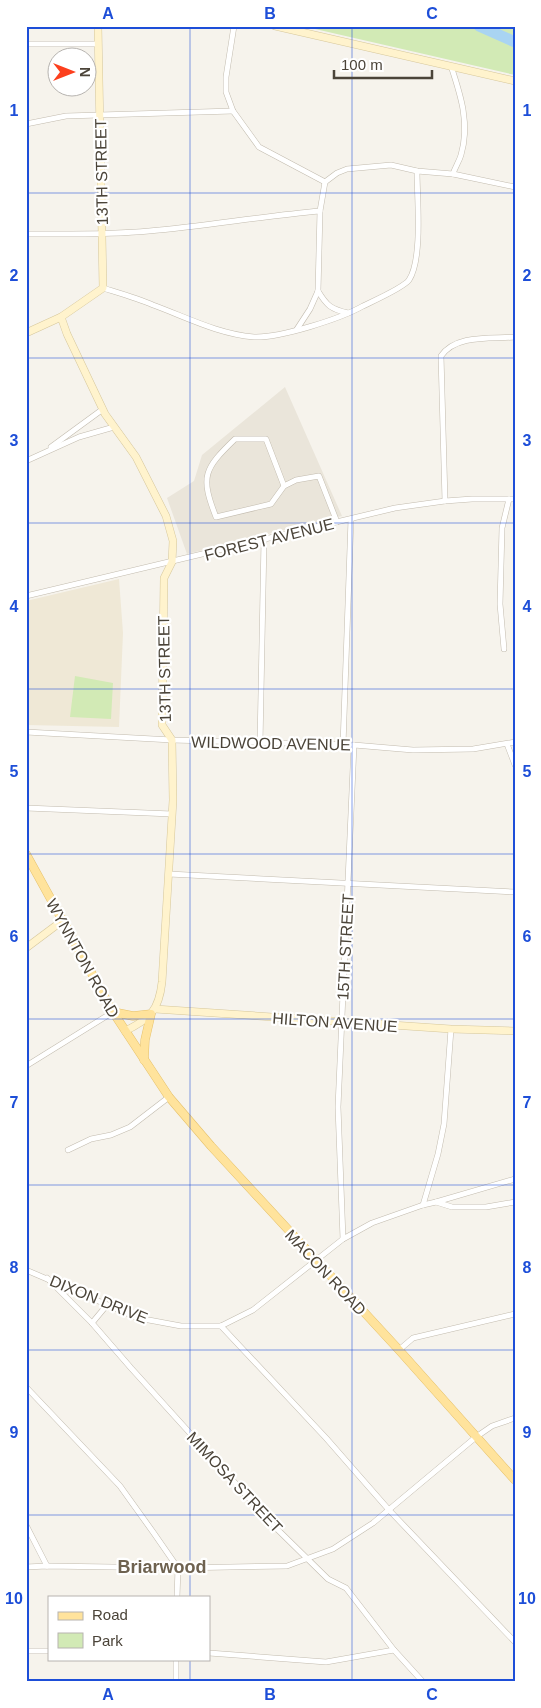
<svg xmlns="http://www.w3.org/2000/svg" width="541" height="1708" font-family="Arial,sans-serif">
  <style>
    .residential { fill: #eae5da }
    .education { fill: #efe8d6 }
    .green { fill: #d2eab5 }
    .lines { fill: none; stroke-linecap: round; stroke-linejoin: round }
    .river { stroke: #a9d4f2; stroke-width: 11 }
    .street-casing { stroke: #c2bbae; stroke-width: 6 }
    .secondary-casing { stroke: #d6c79b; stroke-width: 8 }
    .primary-casing { stroke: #e6c16a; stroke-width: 9 }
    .street { stroke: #fff; stroke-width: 5 }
    .secondary { stroke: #fff3cd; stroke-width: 7 }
    .primary { stroke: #ffe39c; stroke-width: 8 }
    .grid { fill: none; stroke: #1d4ed8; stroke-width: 1; stroke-opacity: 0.55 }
    .labels { text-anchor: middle; stroke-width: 4.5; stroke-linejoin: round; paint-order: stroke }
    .street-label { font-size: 16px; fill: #4b4439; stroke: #fff }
    .neighbourhood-label { font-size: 18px; font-weight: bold; fill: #6e6250; stroke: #fff }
    .neatline { fill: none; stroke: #1d4ed8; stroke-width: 2 }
    .grid-label { font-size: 16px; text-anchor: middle; font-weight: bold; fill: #1d4ed8 }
  </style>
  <rect width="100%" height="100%" fill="#f6f3ec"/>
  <polygon class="residential" points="285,387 342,516 187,554 167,498 194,481 202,455"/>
  <polygon class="education" points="119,579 123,633 119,727 26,725 26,601"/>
  <g class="green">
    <polygon points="302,26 515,26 515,75"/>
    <polygon points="75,676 113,683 111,719 70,717"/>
  </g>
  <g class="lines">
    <polyline class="river" points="479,26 515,42"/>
    <defs>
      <g id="street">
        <polyline points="234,26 226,77 226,92 233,111 259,147 325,182"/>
        <polyline points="26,44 98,44"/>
        <path d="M451 66C461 96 470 124 461 155 459 162 455 167 453 174"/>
        <polyline points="26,124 66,116 233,111"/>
        <polyline points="325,182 337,173 347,169 391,165 417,171 453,174 515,187"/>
        <path d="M26 234C67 234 108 235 149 231 206 226 263 216 320 211"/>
        <path d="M103 288C119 293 137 298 153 305 186 317 218 334 254 337 280 338 340 319 363 306 373 301 403 288 409 280 423 259 417 197 417 171"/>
        <path d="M318 291C327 306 331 309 348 313"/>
        <polyline points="297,329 310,309 318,291 320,211 325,182"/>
        <path d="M235 439H266L284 486 271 504 216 517C200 476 204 469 235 439Z"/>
        <polyline points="51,447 103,409"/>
        <polyline points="26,461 79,437 114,427"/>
        <polyline points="284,486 296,480 319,476 337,522"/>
        <path d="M445 501 441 356C456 334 491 339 515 337"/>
        <polyline points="26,596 395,508 445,501 472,499 515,499"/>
        <polyline points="504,649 500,604 502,528 509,499"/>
        <polyline points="26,732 172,740 354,745 413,750 473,749 515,742"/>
        <polyline points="260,743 264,540"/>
        <polyline points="507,744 515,765"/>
        <polyline points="343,745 351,519"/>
        <polyline points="26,808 172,814"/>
        <polyline points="169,874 515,892"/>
        <polyline points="26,1066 113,1012"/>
        <polyline points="68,1150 91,1139 111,1135 130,1127 169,1097"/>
        <polyline points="436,1202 515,1179"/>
        <polyline points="423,1205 438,1154 444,1124 451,1029"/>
        <polyline points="343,1239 338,1107 354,745"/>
        <polyline points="26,1270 138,1318 181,1326 221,1326 253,1310 343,1239 372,1223 423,1205 436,1202 452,1207 486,1207 515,1202"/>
        <polyline points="47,1278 92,1323 131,1368 276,1528 328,1579 346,1588 394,1650 423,1682"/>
        <polyline points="92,1323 107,1305"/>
        <polyline points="221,1326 326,1438 389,1510 515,1642"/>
        <polyline points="399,1350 413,1338 515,1314"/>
        <polyline points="26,1387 120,1486 153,1532 178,1568 177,1597"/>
        <polyline points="26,1525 47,1566"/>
        <polyline points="26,1567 47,1566 178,1568 287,1566 333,1549 373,1523 476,1437 492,1426 515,1418"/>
        <polyline points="26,1651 49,1651"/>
        <polyline points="209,1653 326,1662 394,1650"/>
        <polyline points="176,1682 176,1659"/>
      </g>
      <g id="secondary">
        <polyline points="275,26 515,81"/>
        <path d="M61 317 67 334 105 414 136 457 166 516 173 541 172 562 164 578 162 725 172 740 173 800 162 982C159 1010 150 1019 125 1031"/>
        <polyline points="26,333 61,317 103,288 98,26"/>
        <polyline points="26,948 62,921"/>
        <polyline points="155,1009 451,1029 515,1031"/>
      </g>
      <g id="primary">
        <polyline points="26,854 113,1012 169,1097 211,1146 399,1350 515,1480"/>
        <polyline points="113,1012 133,1016 151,1014 145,1040 144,1060"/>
      </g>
    </defs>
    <use href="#street" class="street-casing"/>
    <use href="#secondary" class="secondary-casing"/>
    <use href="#primary" class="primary-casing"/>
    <use href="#street" class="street"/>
    <use href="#secondary" class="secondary"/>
    <use href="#primary" class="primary"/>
  </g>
  <path class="grid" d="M190 26V1597M352 26V1682M26 193H515M26 358H515M26 523H515M26 689H515M26 854H515M26 1019H515M26 1185H515M26 1350H515M26 1515H515M190 1659V1682"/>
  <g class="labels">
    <g class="street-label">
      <text transform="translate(101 172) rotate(-91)" y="6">13TH STREET</text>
      <text transform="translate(269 539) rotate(-14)" y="6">FOREST AVENUE</text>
      <text transform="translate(164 669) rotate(-91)" y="6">13TH STREET</text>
      <text transform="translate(271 743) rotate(1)" y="6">WILDWOOD AVENUE</text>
      <text transform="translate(345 947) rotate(-87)" y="6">15TH STREET</text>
      <text transform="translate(83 958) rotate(61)" y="6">WYNNTON ROAD</text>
      <text transform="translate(335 1022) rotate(4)" y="6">HILTON AVENUE</text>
      <text transform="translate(326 1272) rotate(47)" y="6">MACON ROAD</text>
      <text transform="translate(99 1299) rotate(22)" y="6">DIXON DRIVE</text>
      <text transform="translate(235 1482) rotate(47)" y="6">MIMOSA STREET</text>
    </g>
    <g class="neighbourhood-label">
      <text x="162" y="1573">Briarwood</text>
    </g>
  </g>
  <rect width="541" height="1708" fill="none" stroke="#ffffff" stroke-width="55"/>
  <rect x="48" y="1596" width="162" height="65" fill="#ffffff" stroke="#b7b4b0"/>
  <rect x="58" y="1612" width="25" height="8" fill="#ffe39c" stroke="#b7b4b0"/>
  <text x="92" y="1620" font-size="15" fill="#4b4439">Road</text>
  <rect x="58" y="1633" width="25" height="15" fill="#d2eab5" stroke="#b7b4b0"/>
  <text x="92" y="1646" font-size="15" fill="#4b4439">Park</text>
  <g transform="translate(72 72) rotate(90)"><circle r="24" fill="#ffffff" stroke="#b7b4b0"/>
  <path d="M0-4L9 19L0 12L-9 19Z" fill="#fc3f1d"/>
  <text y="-8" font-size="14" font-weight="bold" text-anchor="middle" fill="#4b4439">N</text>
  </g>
  <path d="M334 70v8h98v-8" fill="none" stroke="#4b4439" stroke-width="2.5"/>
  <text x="341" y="70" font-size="15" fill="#4b4439" stroke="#ffffff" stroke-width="4" paint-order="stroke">100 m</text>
  <rect x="28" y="28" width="486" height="1652" class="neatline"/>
  <g class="grid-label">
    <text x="108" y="19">A</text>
    <text x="270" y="19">B</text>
    <text x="432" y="19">C</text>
    <text x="14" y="116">1</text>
    <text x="527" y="116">1</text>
    <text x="14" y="281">2</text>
    <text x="527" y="281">2</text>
    <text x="14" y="446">3</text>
    <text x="527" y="446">3</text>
    <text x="14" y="612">4</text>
    <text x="527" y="612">4</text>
    <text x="14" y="777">5</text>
    <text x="527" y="777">5</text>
    <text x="14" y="942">6</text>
    <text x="527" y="942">6</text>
    <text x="14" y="1108">7</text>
    <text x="527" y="1108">7</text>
    <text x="14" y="1273">8</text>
    <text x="527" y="1273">8</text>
    <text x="14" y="1438">9</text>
    <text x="527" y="1438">9</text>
    <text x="14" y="1604">10</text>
    <text x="527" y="1604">10</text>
    <text x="108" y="1700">A</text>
    <text x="270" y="1700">B</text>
    <text x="432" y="1700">C</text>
  </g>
</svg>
